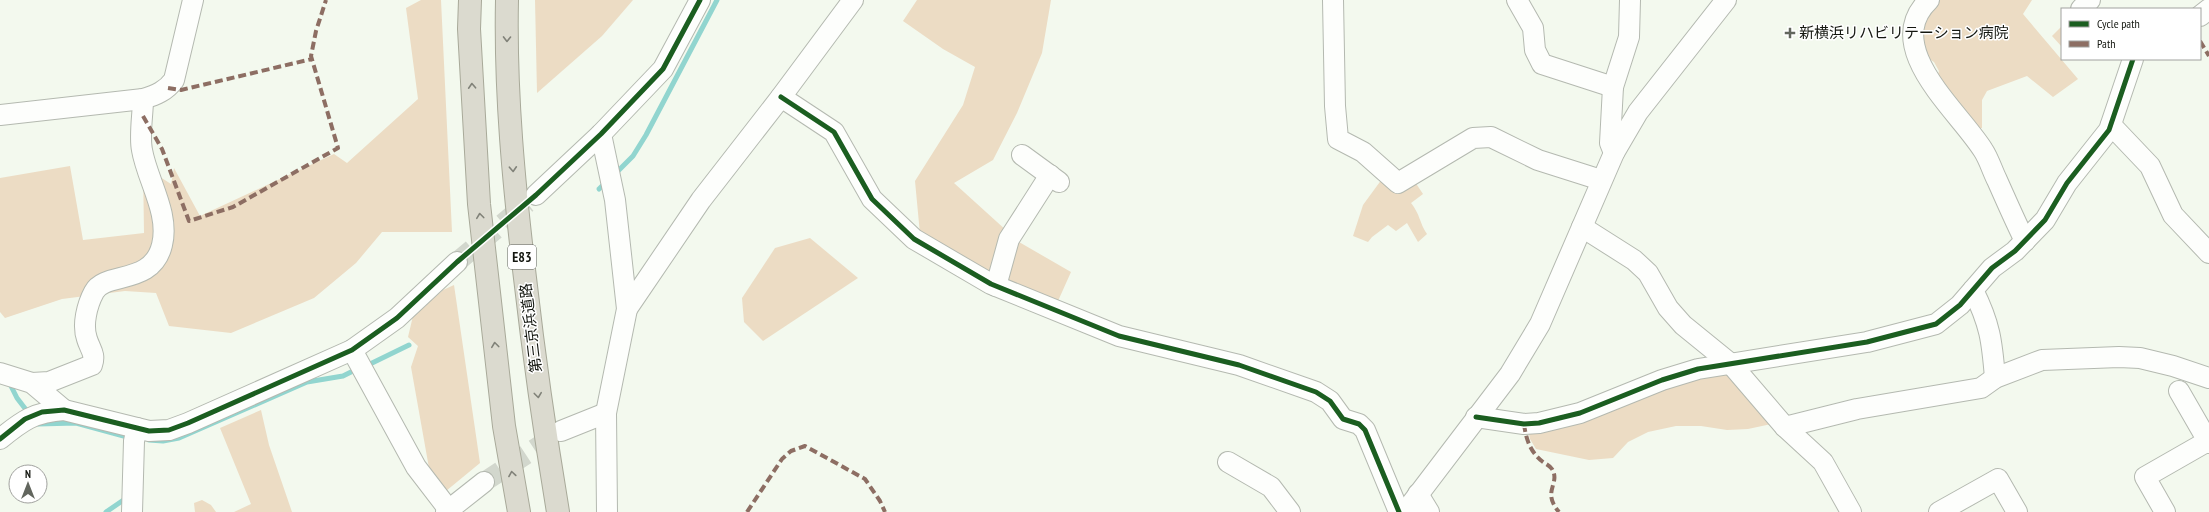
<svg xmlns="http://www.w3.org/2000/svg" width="2209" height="512" font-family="'PT Sans Narrow','Noto Sans JP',sans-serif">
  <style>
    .green { fill: #ecdcc4 }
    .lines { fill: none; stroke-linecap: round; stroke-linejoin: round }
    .stream { stroke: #91d5cf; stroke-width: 5 }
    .street-tunnel { stroke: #d2d7cd; stroke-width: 20; stroke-dasharray: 20 10; stroke-linecap: butt }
    .street-casing { stroke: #b4b9b0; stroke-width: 22 }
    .highway-casing { stroke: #a8a999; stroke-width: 24 }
    .street { stroke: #fdfefc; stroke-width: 20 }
    .highway { stroke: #dbdacf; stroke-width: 22 }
    .quiet { stroke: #8d6e63; stroke-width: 4; stroke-dasharray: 8 4; stroke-linecap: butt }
    .cycleway-casing { stroke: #fff; stroke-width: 8 }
    .cycleway { stroke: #1b5e20; stroke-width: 5 }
    .oneway { stroke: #818279 }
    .poi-dot { fill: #62665e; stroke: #fff; stroke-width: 1.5 }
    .labels { text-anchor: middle; stroke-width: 3; stroke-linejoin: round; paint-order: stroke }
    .shield { fill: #fff; stroke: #5a5d58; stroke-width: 1 }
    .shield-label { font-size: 14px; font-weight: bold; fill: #141710 }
    .poi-label { font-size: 15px; fill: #141710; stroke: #fff; text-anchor: start }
    .street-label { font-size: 15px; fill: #141710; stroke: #fff }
  </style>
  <rect width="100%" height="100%" fill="#f3f9ee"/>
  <g class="green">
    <polygon points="421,0 441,0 452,232 382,232 356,263 314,298 231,333 169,326 156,293 125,291 62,299 5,318 0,312 0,178 70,166 83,240 144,233 143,166 171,184 174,168 200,216 334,154 347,163 418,99 406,8"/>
    <polygon points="535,0 633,0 602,36 537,93"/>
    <polygon points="917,0 1051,0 1042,53 1017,113 993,160 954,183 1019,242 1071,272 1058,301 1007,283 920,234 915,181 963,105 975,67 943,49 903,21"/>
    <polygon points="1936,0 2032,0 2023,14 2078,79 2053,97 2027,76 1987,91 1982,100 1982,128 1977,129 1937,77 1939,71 1934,62 1923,55 1918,47 1925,11"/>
    <polygon points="2062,26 2062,47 2052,36"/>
    <path d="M1382 179H1413L1423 194 1411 203C1421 216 1419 222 1427 234L1418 242 1407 223 1396 231 1388 225 1372 237 1368 242 1353 236 1363 205Z"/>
    <polygon points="810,238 858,278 763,341 744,322 742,298 775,248"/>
    <polygon points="454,285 480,463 446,491 429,468 411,367 418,346 408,337 413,316 443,290"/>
    <polygon points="1730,369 1776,423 1748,429 1727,430 1701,426 1676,426 1648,432 1628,442 1613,458 1589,460 1536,449 1530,439 1528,429 1662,385"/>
    <polygon points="261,410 269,445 292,512 234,512 251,504 220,428"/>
    <polygon points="202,500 211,505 216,512 195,512 194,503"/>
  </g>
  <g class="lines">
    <g class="stream">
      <polyline points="617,172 633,156 646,135 717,0"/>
      <polyline points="599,189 605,183"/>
      <polyline points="368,365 409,345"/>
      <polyline points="10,384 17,398 27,411"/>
      <polyline points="38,424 76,423 131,438"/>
      <polyline points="149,440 163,441 179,438 307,382 343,376 351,372"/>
      <polyline points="106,512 125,499"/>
    </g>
    <g class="street-tunnel">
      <polyline points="457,262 527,203"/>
      <polyline points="484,482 559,433"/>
    </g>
    <defs>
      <g id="street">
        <polyline points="1333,0 1335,106 1338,139 1363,152 1398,183 1473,138 1491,137 1538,160 1601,180"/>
        <polyline points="1517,0 1533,28 1535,50 1542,64 1613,87"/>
        <path d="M1929 0C1880 47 1958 110 1983 150 1989 159 1992 170 1997 180 2006 200 2015 221 2025 241"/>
        <polyline points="2081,9 2090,0"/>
        <polyline points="2200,16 2209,9"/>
        <polyline points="781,97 834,132 872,199 914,239 991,284 1119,336 1239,365 1316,392 1330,401 1343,419 1359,424 1365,430 1399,512"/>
        <path d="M0 115 143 99C156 95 166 91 174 80L193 0"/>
        <polyline points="2111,125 2150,166 2173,215 2209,253"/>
        <polyline points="601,134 615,200 627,309 606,413 607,512"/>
        <polyline points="1614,153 1610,143 1613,87 1629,37 1630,0"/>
        <polyline points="1022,155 1059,182"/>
        <polyline points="536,195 601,134 663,69 700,0"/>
        <polyline points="1582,227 1634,260 1648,273 1668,308 1683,325 1731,364 1785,427 1823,462 1851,512"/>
        <polyline points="996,286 1009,239 1050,175"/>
        <path d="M1973 290C1990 324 1992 341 1995 378"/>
        <polyline points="627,309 701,200 781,97 853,0"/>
        <polyline points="352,350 416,467 449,510"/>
        <polyline points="0,373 32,383 64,410"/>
        <path d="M32 383 49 382 92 365C96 354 90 349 87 339 82 325 87 305 94 292 105 271 152 286 162 245 170 213 147 180 142 150 139 136 143 114 143 99"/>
        <polyline points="2179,391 2209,443"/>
        <polyline points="1476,417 1524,424 1539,423 1580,413 1662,380 1698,369 1867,342 1936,324 1960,305 1992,268 2015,251 2045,220 2067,183 2109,130 2133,59"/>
        <polyline points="1785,427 1857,409 1981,388 1995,378 2042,360 2119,357 2140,358 2173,366 2209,378"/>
        <polyline points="561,431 606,413"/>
        <path d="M0 439C22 421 34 412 64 410L149 431 169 430 188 423 352 350 397 318 457 262"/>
        <polyline points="1228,462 1271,487 1290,512"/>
        <polyline points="1418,494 1429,512"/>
        <polyline points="132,512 134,441 137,428"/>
        <polyline points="446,512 484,482"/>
        <polyline points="1405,512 1510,374 1540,324 1614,153 1638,112 1726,0"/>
        <polyline points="1939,512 1998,479 2017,512"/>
        <polyline points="2165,512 2145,477 2208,441"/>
      </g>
      <g id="highway">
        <polyline points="470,0 469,29 479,204 504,426 519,512"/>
        <path d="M507 0C505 93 514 186 525 278 534 357 545 434 558 512"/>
      </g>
    </defs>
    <use href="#street" class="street-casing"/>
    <use href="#highway" class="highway-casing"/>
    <use href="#street" class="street"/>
    <use href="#highway" class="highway"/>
    <g class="quiet">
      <polyline points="2200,41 2209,56"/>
      <polyline points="168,88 181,90 312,59"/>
      <polyline points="143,116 162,149 189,221 233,207 338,148 311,56 316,31 326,0"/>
      <path d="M1524 424C1526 439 1530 452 1543 462 1546 464 1550 466 1552 469 1561 484 1541 491 1559 512"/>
      <polyline points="747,512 782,459 791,451 805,446 865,479 880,501 885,512"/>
    </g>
    <defs>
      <g id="cycleway">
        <polyline points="781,97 834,132 872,199 914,239 991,284 1119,336 1239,365 1316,392 1330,401 1343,419 1359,424 1365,430 1399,512"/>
        <polyline points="1476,417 1524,424 1539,423 1580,413 1662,380 1698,369 1867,342 1936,324 1960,305 1992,268 2015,251 2045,220 2067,183 2109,130 2133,59"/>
        <polyline points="0,439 25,419 42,412 64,410 149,431 169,430 188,423 352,350 397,318 457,262 536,195 601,134 663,69 700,0"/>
      </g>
    </defs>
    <use href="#cycleway" class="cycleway-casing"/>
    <use href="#cycleway" class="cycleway"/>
  </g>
  <defs><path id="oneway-chevron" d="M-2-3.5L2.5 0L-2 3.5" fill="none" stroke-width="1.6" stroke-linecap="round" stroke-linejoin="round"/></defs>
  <g class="oneway">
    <use href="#oneway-chevron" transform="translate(507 39) rotate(91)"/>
    <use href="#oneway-chevron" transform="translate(472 86) rotate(-93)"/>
    <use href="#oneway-chevron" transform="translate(513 169) rotate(87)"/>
    <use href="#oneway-chevron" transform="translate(480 216) rotate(-97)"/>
    <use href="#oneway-chevron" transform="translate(495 345) rotate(-97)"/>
    <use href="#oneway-chevron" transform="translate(538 395) rotate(83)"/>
    <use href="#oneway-chevron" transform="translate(512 474) rotate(-99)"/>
  </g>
  <path class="poi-dot" d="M1788 27h4v4h4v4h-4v4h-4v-4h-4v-4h4z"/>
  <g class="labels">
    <rect class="shield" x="508" y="245" width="28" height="24" rx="3"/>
    <g class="shield-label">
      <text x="522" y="262">E83</text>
    </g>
    <g class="poi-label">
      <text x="1799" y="38">新横浜リハビリテーション病院</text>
    </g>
    <g class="street-label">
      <text transform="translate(531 328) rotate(-97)" y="5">第三京浜道路</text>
    </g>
  </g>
  <rect x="2061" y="8" width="140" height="52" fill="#ffffff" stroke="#a1a29f"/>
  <rect x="2069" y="21" width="20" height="6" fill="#1b5e20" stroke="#a1a29f"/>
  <text x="2097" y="28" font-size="12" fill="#141710">Cycle path</text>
  <rect x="2069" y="41" width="20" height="6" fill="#8d6e63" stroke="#a1a29f"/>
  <text x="2097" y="48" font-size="12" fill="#141710">Path</text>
  <g transform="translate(28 484)"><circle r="19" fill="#ffffff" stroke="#a1a29f"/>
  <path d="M0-3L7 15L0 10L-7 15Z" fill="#62665e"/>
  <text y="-6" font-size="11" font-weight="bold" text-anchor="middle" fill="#141710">N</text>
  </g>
</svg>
